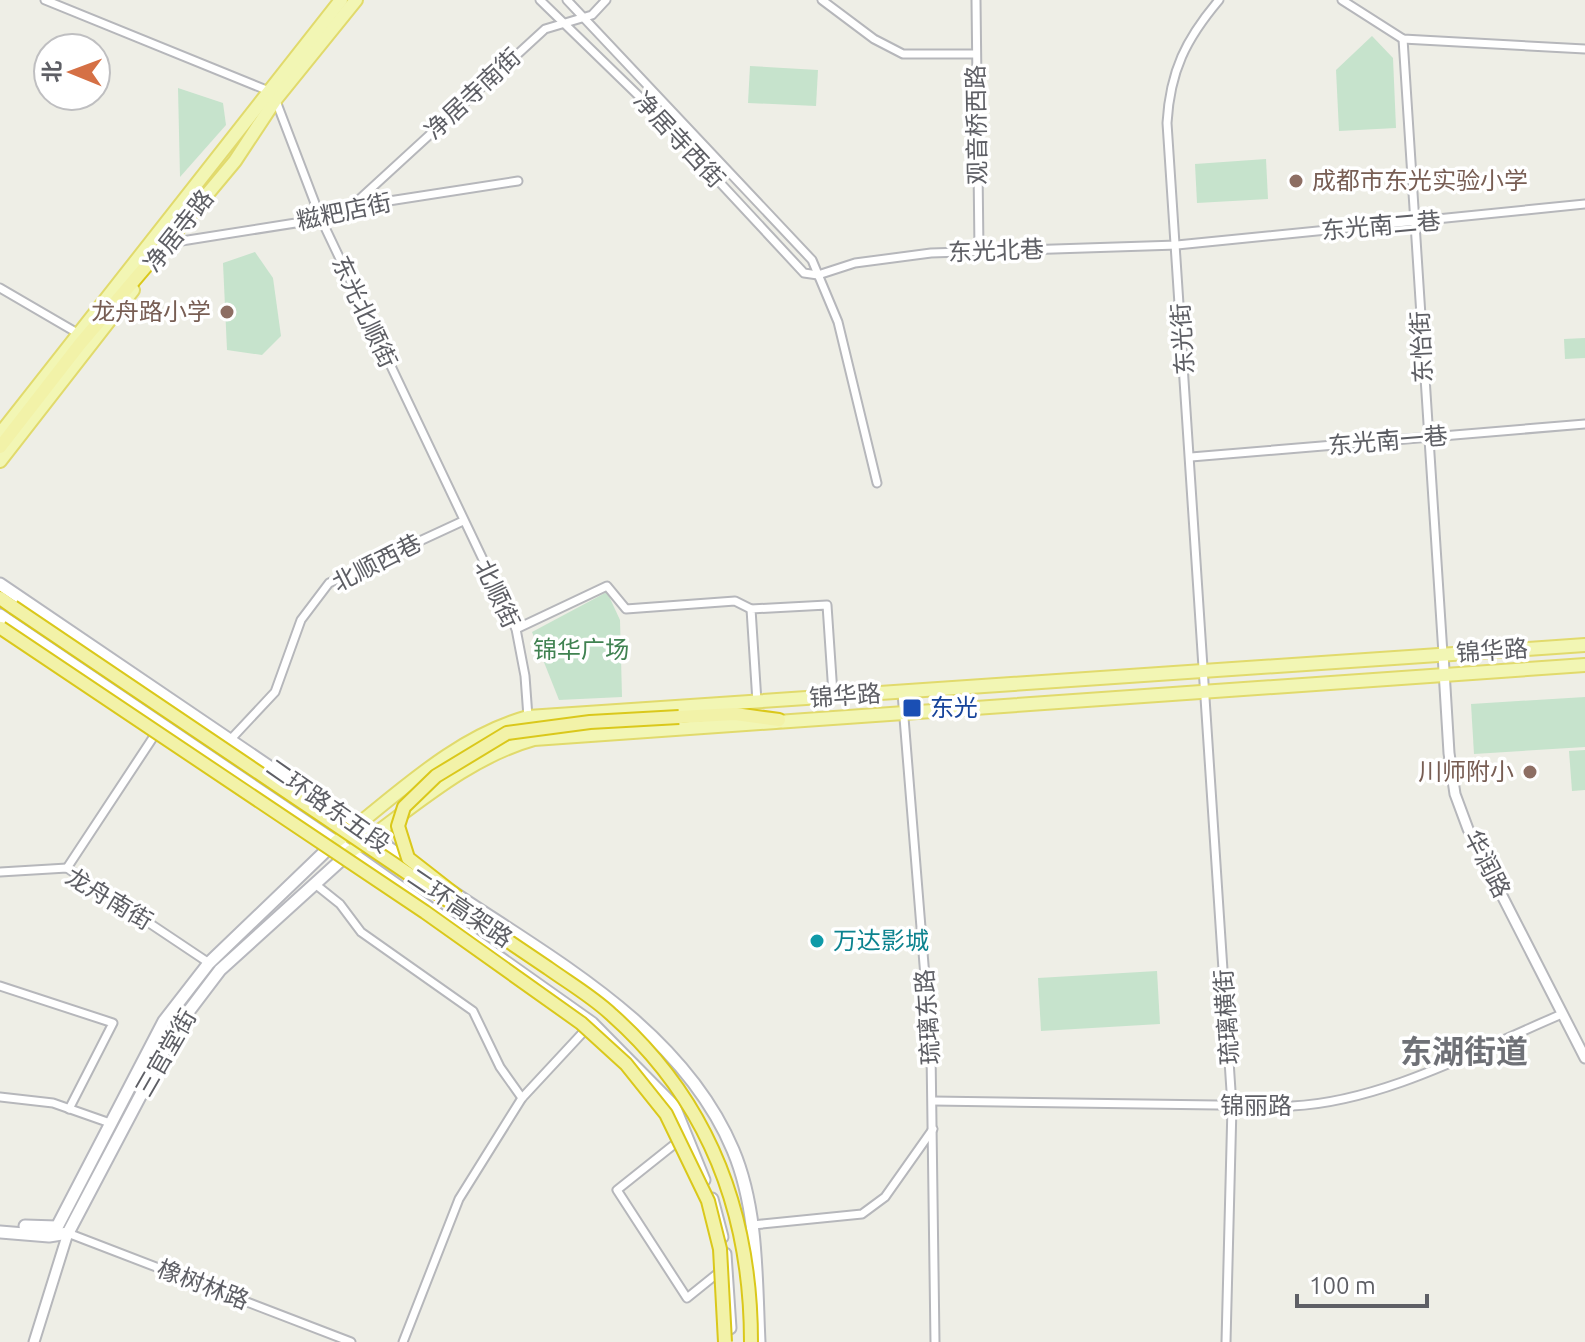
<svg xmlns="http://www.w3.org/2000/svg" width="1585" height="1342" font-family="Ubuntu,'Noto Sans SC',sans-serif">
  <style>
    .green { fill: #c6e3cc }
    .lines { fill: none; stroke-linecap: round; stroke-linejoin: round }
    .minor-casing { stroke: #b6b7bb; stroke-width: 11 }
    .tertiary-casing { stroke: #b6b7bb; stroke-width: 13 }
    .secondary-casing { stroke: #b7b8be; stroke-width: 15 }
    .primary-casing { stroke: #e1da6c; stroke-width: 16 }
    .trunk-casing { stroke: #dac81b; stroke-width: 16 }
    .minor { stroke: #fff; stroke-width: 7 }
    .tertiary { stroke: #fff; stroke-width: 9 }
    .secondary { stroke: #fff; stroke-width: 11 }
    .primary { stroke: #f2f6b4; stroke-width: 12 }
    .trunk { stroke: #f2f2a8; stroke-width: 12 }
    .trunk-bridge-casing { stroke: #dac81b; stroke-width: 16; stroke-linecap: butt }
    .trunk-bridge { stroke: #f2f2a8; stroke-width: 12 }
    .education-dot { fill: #8d6e63; stroke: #fff; stroke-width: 3 }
    .transit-dot { fill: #1a4fb4; stroke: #fff; stroke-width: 3 }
    .culture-dot { fill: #0f9aa8; stroke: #fff; stroke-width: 3 }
    .labels { text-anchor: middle; stroke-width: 7; stroke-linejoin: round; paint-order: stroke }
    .street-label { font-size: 24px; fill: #5e5f65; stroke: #fff }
    .education-label { font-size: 24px; fill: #785e54; stroke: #fff; text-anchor: end }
    .park-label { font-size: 24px; fill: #408251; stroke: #fff }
    .transit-label { font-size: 24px; fill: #164399; stroke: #fff; text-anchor: start }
    .culture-label { font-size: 24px; fill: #0d838f; stroke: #fff; text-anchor: start }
    .district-label { font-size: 32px; font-weight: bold; fill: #6f7177; stroke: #fff }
  </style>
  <rect width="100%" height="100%" fill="#eeeee6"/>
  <g class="green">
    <polygon points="1372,36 1393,58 1396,128 1339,131 1336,70"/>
    <polygon points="750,66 818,70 816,106 748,103"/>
    <polygon points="178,88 223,103 226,125 180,177"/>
    <polygon points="1266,159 1268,199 1197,203 1195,164"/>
    <polygon points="255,252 273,278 281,336 262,355 227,350 223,263"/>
    <polygon points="1585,338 1585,358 1565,359 1564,339"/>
    <polygon points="607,592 620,620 622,697 559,700 532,632"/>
    <polygon points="1585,697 1585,747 1474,754 1471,704"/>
    <polygon points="1585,750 1585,790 1572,791 1569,751"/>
    <polygon points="1157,971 1160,1024 1041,1031 1038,978"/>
  </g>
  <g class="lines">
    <defs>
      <g id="minor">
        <polyline points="45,0 269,91"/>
        <polyline points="540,0 645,102 804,273 818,275 855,263 931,253 1177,245 1585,204"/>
        <polyline points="567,0 812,260 838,322 877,483"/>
        <polyline points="822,0 874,39 903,54 976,54"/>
        <polyline points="976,0 979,250"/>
        <path d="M1219 0C1186 39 1170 71 1167 123L1232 1106 1226 1342"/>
        <polyline points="1342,0 1403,39 1585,49"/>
        <polyline points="1403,39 1443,654"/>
        <polyline points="276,101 321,219 516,629 525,676 528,717"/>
        <polyline points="352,206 545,29 592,15 606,0"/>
        <polyline points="169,243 321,219 350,207 518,181"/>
        <polyline points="0,288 79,334"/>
        <polyline points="1191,457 1585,424"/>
        <polyline points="516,629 607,586 626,609 735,601 751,609"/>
        <polyline points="902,693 931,1051 935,1342"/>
        <polyline points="757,702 751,609 827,605 833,694"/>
        <polyline points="231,739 275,692 301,620 329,583 463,521"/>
        <polyline points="67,868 158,730"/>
        <polyline points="0,872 67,868 209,963"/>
        <polyline points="315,884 340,904 361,932 473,1011 500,1067 522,1098"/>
        <polyline points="0,986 113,1023 69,1109"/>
        <polyline points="0,1097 53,1103 110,1123"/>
        <path d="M933 1101 1292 1106C1382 1102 1479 1049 1562 1014"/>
        <polyline points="681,1139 617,1190 687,1298 723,1269"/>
        <polyline points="753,1225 862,1214 885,1197 933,1129"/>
        <polyline points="65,1232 351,1342"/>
        <polyline points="403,1342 459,1199 522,1098 588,1027"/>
      </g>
      <g id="tertiary">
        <polyline points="1443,654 1449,753 1455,794 1468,829 1585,1058"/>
        <polyline points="34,1342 68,1233"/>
      </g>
      <g id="secondary">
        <polyline points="0,584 414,865"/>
        <polyline points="0,615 336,842 592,1023 674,1106 704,1180"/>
        <path d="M451 891C555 961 682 1029 733 1150 758 1209 756 1279 759 1342"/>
        <polyline points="712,1199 722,1237"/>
        <polyline points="25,1226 57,1227 164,1021 209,963 334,843"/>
        <polyline points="0,1232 49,1236 68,1233 176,1028 220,970 349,853"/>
        <polyline points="725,1254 730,1328"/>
      </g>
      <g id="primary">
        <polyline points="149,264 235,161 276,99 356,0"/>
        <polyline points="0,434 341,0"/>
        <polyline points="0,461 133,290"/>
        <path d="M336 842C396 796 453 738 528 717L1585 645"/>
        <path d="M350 852C408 812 465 758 534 739L1585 665"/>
      </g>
      <g id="trunk">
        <polyline points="0,447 80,344 153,258"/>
        <polyline points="0,598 13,607"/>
        <polyline points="679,717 735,714 779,720"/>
      </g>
    </defs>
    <use href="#minor" class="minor-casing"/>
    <use href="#tertiary" class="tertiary-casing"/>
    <use href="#secondary" class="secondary-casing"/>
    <use href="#primary" class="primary-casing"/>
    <use href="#trunk" class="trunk-casing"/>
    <use href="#minor" class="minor"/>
    <use href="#tertiary" class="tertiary"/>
    <use href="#secondary" class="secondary"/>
    <use href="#primary" class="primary"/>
    <use href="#trunk" class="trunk"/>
    <defs>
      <g id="trunk-bridge">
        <path d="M13 607 548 968C569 983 593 997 612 1015 710 1102 751 1213 751 1342"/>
        <polyline points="1,628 425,912 581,1023 626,1064 666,1114 708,1201 720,1249 725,1342"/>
        <polyline points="458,897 408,858 398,826 404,807 436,776 507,733 590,722 679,717"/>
      </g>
    </defs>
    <use href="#trunk-bridge" class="trunk-bridge-casing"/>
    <use href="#trunk-bridge" class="trunk-bridge"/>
  </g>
  <g class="education-dot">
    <circle cx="1296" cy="181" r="8"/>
    <circle cx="227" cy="312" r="8"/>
    <circle cx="1530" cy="772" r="8"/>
  </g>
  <rect class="transit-dot" x="902" y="698" width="20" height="20" rx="4"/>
  <circle class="culture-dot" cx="817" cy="941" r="8"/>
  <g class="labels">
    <g class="street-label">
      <text transform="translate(473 94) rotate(-43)" y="8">净居寺南街</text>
      <text transform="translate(977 125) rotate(-91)" y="8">观音桥西路</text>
      <text transform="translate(679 140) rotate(47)" y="8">净居寺西街</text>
      <text transform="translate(344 212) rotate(-12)" y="8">糍粑店街</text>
      <text transform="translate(1381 226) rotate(-5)" y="8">东光南二巷</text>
      <text transform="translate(179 231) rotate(-52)" y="8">净居寺路</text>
      <text transform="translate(996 251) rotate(-2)" y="8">东光北巷</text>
      <text transform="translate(364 312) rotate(65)" y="8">东光北顺街</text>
      <text transform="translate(1183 339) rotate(-94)" y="8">东光街</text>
      <text transform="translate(1422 347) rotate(-93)" y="8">东怡街</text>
      <text transform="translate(1388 441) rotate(-5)" y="8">东光南一巷</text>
      <text transform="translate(377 563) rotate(-27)" y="8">北顺西巷</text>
      <text transform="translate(497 594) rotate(65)" y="8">北顺街</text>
      <text transform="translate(1492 651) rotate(-4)" y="8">锦华路</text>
      <text transform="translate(845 696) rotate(-4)" y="8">锦华路</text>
      <text transform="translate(328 806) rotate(35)" y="8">二环路东五段</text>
      <text transform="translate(1487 864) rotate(63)" y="8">华润路</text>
      <text transform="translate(109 899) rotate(31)" y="8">龙舟南街</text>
      <text transform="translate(460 908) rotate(34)" y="8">二环高架路</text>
      <text transform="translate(928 1017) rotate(-94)" y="8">琉璃东路</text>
      <text transform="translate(1227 1017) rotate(-94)" y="8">琉璃横街</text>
      <text transform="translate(166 1053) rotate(-60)" y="8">三官堂街</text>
      <text x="1256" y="1114">锦丽路</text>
      <text transform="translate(203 1285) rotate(21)" y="8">橡树林路</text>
    </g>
    <g class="education-label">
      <text x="1312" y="189" text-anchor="start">成都市东光实验小学</text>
      <text x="211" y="320">龙舟路小学</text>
      <text x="1514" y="780">川师附小</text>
    </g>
    <g class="park-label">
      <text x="581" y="658">锦华广场</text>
    </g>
    <g class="transit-label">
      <text x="930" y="716">东光</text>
    </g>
    <g class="culture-label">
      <text x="833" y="949">万达影城</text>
    </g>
    <g class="district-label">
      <text x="1464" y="1063">东湖街道</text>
    </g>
  </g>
  <g transform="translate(72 72) rotate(271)"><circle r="38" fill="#ffffff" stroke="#bfbfc1" stroke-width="2"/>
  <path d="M0-6L14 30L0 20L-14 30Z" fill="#d57045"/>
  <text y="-12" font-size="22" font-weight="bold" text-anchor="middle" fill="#5e5f65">北</text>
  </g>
  <path d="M1297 1294v12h130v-12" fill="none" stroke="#5e5f65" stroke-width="4"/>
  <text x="1309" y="1294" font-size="24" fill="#5e5f65" stroke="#ffffff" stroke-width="6" paint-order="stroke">100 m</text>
</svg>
